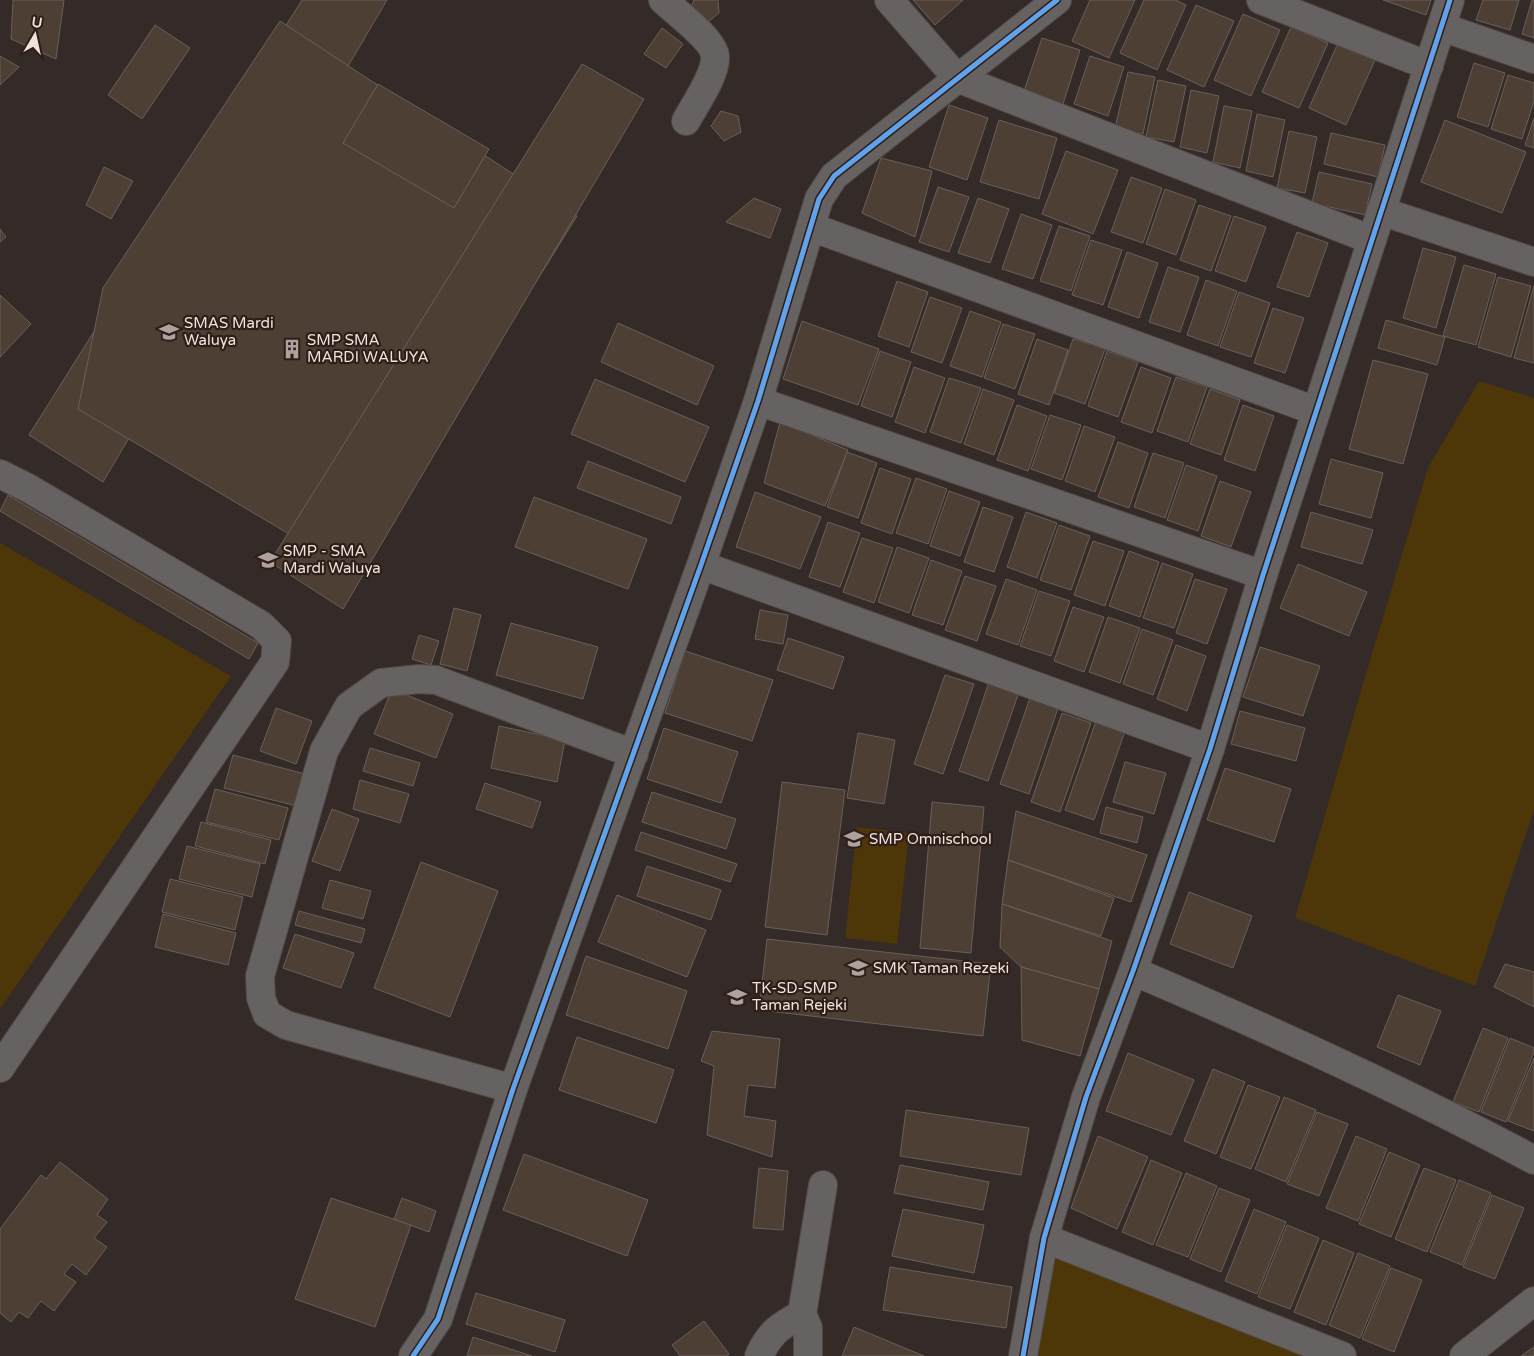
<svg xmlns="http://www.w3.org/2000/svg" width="1534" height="1356" font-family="'Varela Round',sans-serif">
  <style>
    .green { fill: #4d3708 }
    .building { fill: #4d3f34; stroke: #68605c }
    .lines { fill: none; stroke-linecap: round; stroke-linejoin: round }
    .minor-casing { stroke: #514845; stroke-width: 30 }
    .minor { stroke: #676262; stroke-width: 28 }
    .cycleway-casing { stroke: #2f1d17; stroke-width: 8 }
    .cycleway { stroke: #60a3ed; stroke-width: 5 }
    .labels { text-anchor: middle; stroke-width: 4.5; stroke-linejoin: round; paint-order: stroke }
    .poi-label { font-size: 15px; fill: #f0e3df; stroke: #2f1d17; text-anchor: start }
  </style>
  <rect width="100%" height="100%" fill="#342a27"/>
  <g class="green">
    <polygon points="1479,381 1534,398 1534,810 1475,986 1295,918 1363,684 1428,468"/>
    <polygon points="0,543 231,676 0,1009"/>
    <polygon points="857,827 909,833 897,944 845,938"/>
    <polygon points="1044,1238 1342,1356 1023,1356"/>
  </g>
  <g class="building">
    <polygon points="13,0 64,0 56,59 11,39"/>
    <polygon points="302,0 387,0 103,482 29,435"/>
    <polygon points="694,0 718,0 719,13 705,24 690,10"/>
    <polygon points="913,0 963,0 935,25"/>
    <polygon points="1090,0 1135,0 1109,58 1072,41"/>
    <polygon points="1144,0 1176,0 1186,5 1157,70 1120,53"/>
    <polygon points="1383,0 1431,0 1426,15"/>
    <polygon points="1483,0 1519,0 1510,30 1476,20"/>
    <polygon points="1532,0 1534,0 1534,38 1522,34"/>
    <polygon points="1196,5 1234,21 1204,87 1167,70"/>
    <polygon points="1243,14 1280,30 1251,96 1214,80"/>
    <polygon points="280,21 577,216 355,573 78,409 103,288"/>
    <polygon points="155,25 190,48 142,119 108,95"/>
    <polygon points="1291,27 1328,43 1299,108 1262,92"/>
    <polygon points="662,28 683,44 666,68 644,54"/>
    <polygon points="1042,38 1080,50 1063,104 1024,91"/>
    <polygon points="1338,43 1375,60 1346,125 1309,108"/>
    <polygon points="0,56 19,67 0,85"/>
    <polygon points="1090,56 1124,67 1108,116 1074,104"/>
    <polygon points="1474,63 1505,73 1488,127 1457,117"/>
    <polygon points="582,64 644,99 343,609 270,562"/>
    <polygon points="1128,72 1155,77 1143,134 1115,128"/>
    <polygon points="1508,75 1534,83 1534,101 1522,139 1491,129"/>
    <polygon points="1158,80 1186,86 1174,142 1146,137"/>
    <polygon points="378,84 489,149 454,208 343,143"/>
    <polygon points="1191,90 1219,96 1207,153 1180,147"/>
    <polygon points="949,105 988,118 967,180 929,167"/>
    <polygon points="1224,106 1252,111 1240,168 1213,162"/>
    <polygon points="721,111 738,116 741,132 724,141 711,126"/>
    <polygon points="1257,114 1285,120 1273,177 1246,171"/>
    <polygon points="1534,118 1534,148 1525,145"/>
    <polygon points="999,120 1057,138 1039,199 980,182"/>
    <polygon points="1445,120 1526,152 1502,213 1421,182"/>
    <polygon points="1289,131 1317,137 1305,193 1277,188"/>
    <polygon points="1331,133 1385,145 1378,177 1324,164"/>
    <polygon points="1066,151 1118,170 1093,234 1042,214"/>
    <polygon points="881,158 932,171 915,237 862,213"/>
    <polygon points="104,167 133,181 111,219 86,205"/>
    <polygon points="1319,172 1372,184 1365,215 1312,203"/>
    <polygon points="1131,177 1162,188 1143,243 1111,232"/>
    <polygon points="938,187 969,197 949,252 919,242"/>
    <polygon points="1165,189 1196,200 1176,255 1146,244"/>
    <polygon points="754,198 781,209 770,238 726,222"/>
    <polygon points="978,198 1009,209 990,263 958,253"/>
    <polygon points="1199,205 1231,216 1211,271 1180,260"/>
    <polygon points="1021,214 1052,225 1033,279 1002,269"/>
    <polygon points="1234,216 1266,227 1246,282 1215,271"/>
    <polygon points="1059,226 1090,236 1071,291 1040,281"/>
    <polygon points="0,229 6,237 0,242"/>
    <polygon points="1297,232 1328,243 1309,297 1277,287"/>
    <polygon points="1091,240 1122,250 1103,305 1072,295"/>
    <polygon points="1423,248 1456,257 1436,328 1403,318"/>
    <polygon points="1127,252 1158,263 1139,318 1108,307"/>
    <polygon points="1464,265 1496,274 1476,345 1443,336"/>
    <polygon points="1168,267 1199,277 1180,332 1149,322"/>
    <polygon points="1498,277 1531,286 1511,357 1478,347"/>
    <polygon points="1206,280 1237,291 1218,346 1187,335"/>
    <polygon points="897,281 928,292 909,347 878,336"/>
    <polygon points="1534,286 1534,363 1514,358"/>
    <polygon points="1239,292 1270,303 1251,357 1220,347"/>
    <polygon points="0,295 31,324 0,357"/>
    <polygon points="930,297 962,308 942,363 911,352"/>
    <polygon points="1273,308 1304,318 1285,373 1254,363"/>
    <polygon points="970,311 1001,322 982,377 950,366"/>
    <polygon points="1386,320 1445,337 1437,365 1378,348"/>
    <polygon points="802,321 879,349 858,405 783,379"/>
    <polygon points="618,323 714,366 697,405 601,362"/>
    <polygon points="1003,324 1035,334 1015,389 984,378"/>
    <polygon points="1037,339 1068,350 1049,405 1018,394"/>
    <polygon points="1073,339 1105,349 1085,404 1054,393"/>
    <polygon points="880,351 911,362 892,417 861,406"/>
    <polygon points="1107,351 1138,362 1118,417 1088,406"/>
    <polygon points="1373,360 1428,374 1403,464 1349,449"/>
    <polygon points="914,367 945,378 925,433 895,422"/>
    <polygon points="1141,367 1171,378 1152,433 1121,422"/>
    <polygon points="1176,377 1207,387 1188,442 1157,431"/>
    <polygon points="949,378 981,388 961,443 930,432"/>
    <polygon points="595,379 709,427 685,482 571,434"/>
    <polygon points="983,389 1014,400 994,455 964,444"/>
    <polygon points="1210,389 1240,400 1221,455 1190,444"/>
    <polygon points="1017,405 1047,416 1028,471 997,460"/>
    <polygon points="1243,405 1274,416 1255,471 1224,460"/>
    <polygon points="1050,415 1081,425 1062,480 1031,469"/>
    <polygon points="780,422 848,450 825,506 764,483"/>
    <polygon points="1084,426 1115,437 1095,492 1065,481"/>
    <polygon points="1118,442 1148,453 1129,508 1098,497"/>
    <polygon points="847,452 877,463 858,518 827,507"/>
    <polygon points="1153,453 1184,463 1165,518 1134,507"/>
    <polygon points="1331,459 1383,473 1371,518 1319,504"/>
    <polygon points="588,461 681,497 671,524 577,488"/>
    <polygon points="1186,465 1217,476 1198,531 1167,520"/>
    <polygon points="880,468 911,479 892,534 861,523"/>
    <polygon points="916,478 947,489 928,544 896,533"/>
    <polygon points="1220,481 1251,492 1231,547 1201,536"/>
    <polygon points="949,491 980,502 960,556 930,546"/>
    <polygon points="755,492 821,517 800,569 736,547"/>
    <polygon points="8,495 258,643 249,659 0,511"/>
    <polygon points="534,497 647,539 628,589 515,547"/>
    <polygon points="983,507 1013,517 994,572 964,562"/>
    <polygon points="1026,512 1057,523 1037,578 1007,567"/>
    <polygon points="1311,512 1373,530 1362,564 1301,547"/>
    <polygon points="828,522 860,533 840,587 809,577"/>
    <polygon points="1059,525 1090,536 1071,590 1040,580"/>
    <polygon points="862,538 893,548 874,603 843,592"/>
    <polygon points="1093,541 1124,551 1105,606 1074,595"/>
    <polygon points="897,547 929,558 909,613 878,602"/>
    <polygon points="1129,551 1159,562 1140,617 1109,606"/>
    <polygon points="931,560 962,571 943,625 912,615"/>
    <polygon points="1162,563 1193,574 1174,628 1143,618"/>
    <polygon points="1298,564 1367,592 1349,636 1280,608"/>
    <polygon points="965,576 996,586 977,641 945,630"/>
    <polygon points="1006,579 1037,590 1018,645 986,634"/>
    <polygon points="1195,579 1227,589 1207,644 1176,633"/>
    <polygon points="1039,591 1070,601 1051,656 1020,646"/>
    <polygon points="1073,607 1104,617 1084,672 1054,661"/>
    <polygon points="454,608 481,615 467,671 440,664"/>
    <polygon points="760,610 788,615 783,644 755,639"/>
    <polygon points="1108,617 1140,628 1120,683 1089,672"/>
    <polygon points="511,623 598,647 583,699 496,675"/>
    <polygon points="1142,629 1173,640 1153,695 1123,684"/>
    <polygon points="419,635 439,641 431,665 412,659"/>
    <polygon points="788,638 844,657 833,689 777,670"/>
    <polygon points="1176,645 1206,656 1187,711 1157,699"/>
    <polygon points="1260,647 1320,666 1303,716 1243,697"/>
    <polygon points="685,651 773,680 752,741 665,713"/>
    <polygon points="945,675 974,684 943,774 914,764"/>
    <polygon points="989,682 1019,692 988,781 959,771"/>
    <polygon points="392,689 453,714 436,758 374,734"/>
    <polygon points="1031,695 1059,705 1029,794 1000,784"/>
    <polygon points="276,708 312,721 296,764 260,751"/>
    <polygon points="1240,711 1305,728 1296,761 1231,744"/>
    <polygon points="1062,713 1091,723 1060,812 1031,802"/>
    <polygon points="1096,721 1125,731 1094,820 1065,810"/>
    <polygon points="499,726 565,740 557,782 491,768"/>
    <polygon points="664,728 738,752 721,803 647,779"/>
    <polygon points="858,733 895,740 884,804 847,798"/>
    <polygon points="370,748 420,763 413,786 363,771"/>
    <polygon points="233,755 305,774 297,806 224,788"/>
    <polygon points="1125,762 1166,773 1154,814 1113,802"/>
    <polygon points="1225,768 1291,789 1274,842 1207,820"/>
    <polygon points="360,780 409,794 400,823 353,809"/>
    <polygon points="782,782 845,790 827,935 765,927"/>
    <polygon points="485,783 541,802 532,828 476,809"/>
    <polygon points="215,789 288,808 279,840 206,822"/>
    <polygon points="652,792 736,819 726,849 642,822"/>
    <polygon points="932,802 984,807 971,953 920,948"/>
    <polygon points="1106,807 1143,817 1137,843 1100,833"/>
    <polygon points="332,809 359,819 340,871 312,861"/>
    <polygon points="1016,811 1147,855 1131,902 1008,860"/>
    <polygon points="201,822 271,840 265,864 195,846"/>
    <polygon points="641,832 737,864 730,882 635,850"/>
    <polygon points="187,846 260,864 252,897 179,879"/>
    <polygon points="1008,860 1114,898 1101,936 1002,904"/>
    <polygon points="421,862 498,891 450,1017 374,988"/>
    <polygon points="647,866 721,890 711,920 637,896"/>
    <polygon points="170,879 243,897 235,930 162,912"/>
    <polygon points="330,880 371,891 363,919 322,908"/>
    <polygon points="1189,892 1252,916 1233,968 1170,944"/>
    <polygon points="617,895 706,930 687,977 598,942"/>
    <polygon points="1002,904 1112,941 1099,989 1021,967 1000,947"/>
    <polygon points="299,911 365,929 361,943 295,925"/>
    <polygon points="163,914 236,933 228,965 155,947"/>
    <polygon points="295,934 354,953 341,988 283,968"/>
    <polygon points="767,939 991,964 983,1036 759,1010"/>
    <polygon points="586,956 687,991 668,1049 566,1015"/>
    <polygon points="1505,964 1534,972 1534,1007 1494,987"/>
    <polygon points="1021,967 1099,989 1080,1056 1022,1040"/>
    <polygon points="1398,995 1441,1011 1420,1065 1377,1047"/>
    <polygon points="1483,1028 1508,1038 1479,1112 1453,1102"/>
    <polygon points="712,1031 780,1039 775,1088 748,1085 744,1116 776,1121 772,1157 707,1135 714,1066 701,1061"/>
    <polygon points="577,1037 674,1070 656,1123 559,1090"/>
    <polygon points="1510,1038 1534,1048 1534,1052 1506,1122 1481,1112"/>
    <polygon points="1128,1053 1194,1080 1171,1135 1106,1111"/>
    <polygon points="1534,1058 1534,1131 1508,1121"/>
    <polygon points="1213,1069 1245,1082 1216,1154 1184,1141"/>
    <polygon points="1248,1085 1280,1097 1251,1169 1220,1157"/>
    <polygon points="1284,1097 1316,1110 1286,1182 1255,1169"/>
    <polygon points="906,1110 1029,1128 1021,1175 900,1156"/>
    <polygon points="1317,1112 1348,1124 1319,1196 1287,1184"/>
    <polygon points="1098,1136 1148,1157 1117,1229 1071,1208"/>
    <polygon points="1356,1136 1387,1149 1358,1221 1326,1208"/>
    <polygon points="1389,1152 1420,1165 1391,1237 1359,1224"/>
    <polygon points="524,1154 648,1200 627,1256 503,1210"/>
    <polygon points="1151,1160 1182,1173 1153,1245 1122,1232"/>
    <polygon points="60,1162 108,1199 97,1215 107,1222 94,1238 107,1247 86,1275 72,1264 64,1274 76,1282 54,1311 41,1301 28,1318 19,1312 11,1322 0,1313 0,1229 41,1175 46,1179"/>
    <polygon points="900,1165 989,1182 983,1210 894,1193"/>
    <polygon points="759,1168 788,1171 783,1230 753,1228"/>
    <polygon points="1424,1168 1456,1180 1427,1252 1395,1239"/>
    <polygon points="1186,1173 1217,1186 1188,1257 1156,1245"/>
    <polygon points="1459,1180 1491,1193 1462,1265 1430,1252"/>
    <polygon points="1219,1188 1250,1200 1221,1272 1190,1259"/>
    <polygon points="1492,1195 1524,1208 1495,1279 1463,1267"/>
    <polygon points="331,1198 411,1225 375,1327 295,1299"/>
    <polygon points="402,1198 436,1211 429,1232 394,1219"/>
    <polygon points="903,1209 984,1225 974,1273 892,1256"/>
    <polygon points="1254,1209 1286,1222 1257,1294 1225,1281"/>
    <polygon points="1287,1225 1319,1238 1290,1309 1258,1297"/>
    <polygon points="1323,1240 1354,1253 1326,1325 1294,1312"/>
    <polygon points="1358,1253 1390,1266 1360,1338 1329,1325"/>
    <polygon points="890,1267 1012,1287 1006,1328 883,1310"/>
    <polygon points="1391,1268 1422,1280 1394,1352 1362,1339"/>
    <polygon points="476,1293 565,1320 555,1352 466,1324"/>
    <polygon points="704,1321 729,1354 726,1356 680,1356 672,1345"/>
    <polygon points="854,1327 924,1356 842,1356"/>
    <polygon points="473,1337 532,1356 467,1356"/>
    <polygon points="1534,1347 1534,1356 1521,1356"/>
  </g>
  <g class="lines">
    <defs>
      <g id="minor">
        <path d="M663 0C676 12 715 41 715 57 716 75 694 106 686 121"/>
        <polyline points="889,0 957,78 1372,240"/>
        <polyline points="1261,0 1429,66"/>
        <polyline points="1442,27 1534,59"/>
        <polyline points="1381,211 1534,262"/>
        <polyline points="811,227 1316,411"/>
        <polyline points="758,401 1263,575"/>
        <polyline points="0,474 28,488 261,625 277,641 275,662 0,1068"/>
        <polyline points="701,565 1210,749"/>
        <path d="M1133 971C1269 1029 1404 1090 1534 1160"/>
        <polyline points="513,1089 286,1025 267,1014 261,998 260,976 324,751 349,706 381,683 419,679 436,680 634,754"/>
        <polyline points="1044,1238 1342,1356"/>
        <polyline points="413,1356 438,1319 513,1089 701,565 758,401 819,199 834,176 1057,0"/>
        <path d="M759 1356C770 1332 780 1326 802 1314"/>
        <polyline points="808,1356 808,1328 802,1314 823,1185"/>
        <polyline points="1023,1356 1044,1238 1086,1097 1133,971 1210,749 1263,575 1450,0"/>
        <polyline points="1464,1356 1534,1301"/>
      </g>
    </defs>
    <use href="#minor" class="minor-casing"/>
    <use href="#minor" class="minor"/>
    <defs>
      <g id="cycleway">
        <polyline points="413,1356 438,1319 513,1089 701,565 758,401 819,199 834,176 1057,0"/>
        <polyline points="1023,1356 1044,1238 1086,1097 1133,971 1210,749 1263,575 1450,0"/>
      </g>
    </defs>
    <use href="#cycleway" class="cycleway-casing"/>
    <use href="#cycleway" class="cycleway"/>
  </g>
  <defs>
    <symbol id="school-bare" viewBox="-9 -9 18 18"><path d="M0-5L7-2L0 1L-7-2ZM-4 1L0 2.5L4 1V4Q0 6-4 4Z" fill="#aea29f" stroke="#2f1d17" stroke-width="2.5" paint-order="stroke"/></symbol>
    <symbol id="building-bare" viewBox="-9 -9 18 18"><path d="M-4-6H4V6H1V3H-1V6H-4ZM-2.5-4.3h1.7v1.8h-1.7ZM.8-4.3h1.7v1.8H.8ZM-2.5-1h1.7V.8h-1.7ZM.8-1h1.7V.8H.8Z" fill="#aea29f" stroke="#2f1d17" stroke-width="2.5" paint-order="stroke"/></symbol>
  </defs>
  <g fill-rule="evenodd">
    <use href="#school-bare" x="155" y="318" width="28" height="28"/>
    <use href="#building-bare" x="278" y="335" width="28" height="28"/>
    <use href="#school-bare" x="254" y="546" width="28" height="28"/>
    <use href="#school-bare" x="840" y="825" width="28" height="28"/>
    <use href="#school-bare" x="844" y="954" width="28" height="28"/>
    <use href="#school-bare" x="723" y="983" width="28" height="28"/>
  </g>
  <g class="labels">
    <g class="poi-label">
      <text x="184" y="328">SMAS Mardi<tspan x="184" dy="17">Waluya</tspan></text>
      <text x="307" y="345">SMP SMA<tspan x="307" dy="17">MARDI WALUYA</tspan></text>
      <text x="283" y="556">SMP - SMA<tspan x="283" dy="17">Mardi Waluya</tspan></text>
      <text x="869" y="844">SMP Omnischool</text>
      <text x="873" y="973">SMK Taman Rezeki</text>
      <text x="752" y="993">TK-SD-SMP<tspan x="752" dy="17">Taman Rejeki</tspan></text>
    </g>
  </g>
  <g transform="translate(35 35) rotate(9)" stroke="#2f1d17" stroke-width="4" paint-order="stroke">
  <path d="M0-4L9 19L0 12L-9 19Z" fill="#f0e3df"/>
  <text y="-8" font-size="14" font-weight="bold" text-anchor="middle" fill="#f0e3df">U</text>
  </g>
</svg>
